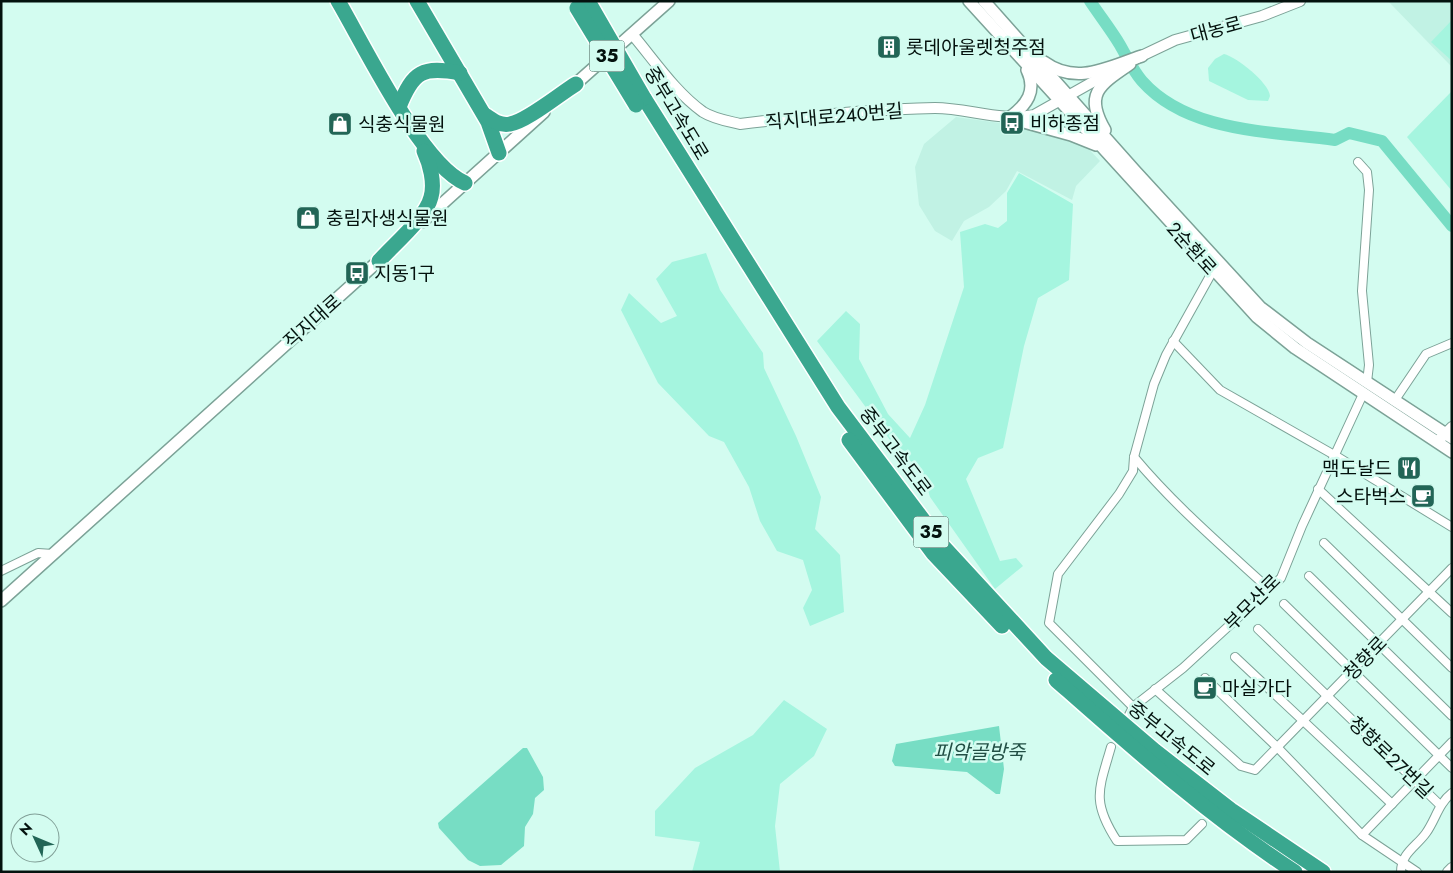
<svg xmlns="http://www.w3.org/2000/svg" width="1453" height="873" font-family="Jost,'Noto Sans KR',sans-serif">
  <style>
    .built { fill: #c1f2e4 }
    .green { fill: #a5f5df }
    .water { fill: #77ddc4 }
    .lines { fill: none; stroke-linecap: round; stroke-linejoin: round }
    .river { stroke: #77ddc4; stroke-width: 12 }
    .minor-casing { stroke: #7ca297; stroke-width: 10 }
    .tertiary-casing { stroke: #7ca297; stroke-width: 12 }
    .secondary-casing { stroke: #7ca297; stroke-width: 14 }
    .motorway-casing { stroke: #fff; stroke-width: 18 }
    .minor { stroke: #fff; stroke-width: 8 }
    .tertiary { stroke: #fff; stroke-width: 10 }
    .secondary { stroke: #fff; stroke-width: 11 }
    .motorway { stroke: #3aa78f; stroke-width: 15 }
    .motorway-bridge-casing { stroke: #fff; stroke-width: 18; stroke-linecap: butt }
    .motorway-bridge { stroke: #3aa78f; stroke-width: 15 }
    .labels { text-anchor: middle; stroke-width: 5; stroke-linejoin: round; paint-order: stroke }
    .shield { fill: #d3fcf0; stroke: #425852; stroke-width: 1 }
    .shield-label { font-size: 18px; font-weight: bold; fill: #04120e }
    .street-label { font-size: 19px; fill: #04120e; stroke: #d3fcf0 }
    .poi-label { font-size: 19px; fill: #04120e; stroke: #d3fcf0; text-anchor: start }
    .water-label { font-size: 20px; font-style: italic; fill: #224f45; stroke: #d3fcf0 }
  </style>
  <rect width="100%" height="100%" fill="#d3fcf0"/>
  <g class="built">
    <polygon points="1388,1 1452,1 1452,67"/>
    <polygon points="956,117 1022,126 1084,144 1100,161 1076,186 1072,200 1017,171 1006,191 989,207 964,221 952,241 935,231 919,205 915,167 924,144"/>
  </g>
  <g class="green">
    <polygon points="1452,20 1452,61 1431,42"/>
    <path d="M1224 54C1237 57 1269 83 1270 96L1268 101 1248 100 1209 81 1208 68 1215 59Z"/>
    <polygon points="1452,91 1452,191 1407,137"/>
    <polygon points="1019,173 1073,204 1069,280 1038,298 1024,346 1003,448 978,458 966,479 1000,561 1016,558 1023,566 995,589 930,497 922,469 901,455 817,341 846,311 860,324 859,359 888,414 910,438 925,405 964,287 960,232 985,224 998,228 1007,221 1007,193"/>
    <polygon points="706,253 720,290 763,353 764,368 796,436 821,497 815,529 840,555 844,612 810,626 803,608 812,590 803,560 777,551 760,521 749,487 724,442 709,436 658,383 621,310 629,293 661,323 677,316 656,279 672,262"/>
    <polygon points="784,700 827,729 814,756 780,784 775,826 780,872 692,872 700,842 655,836 655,811 695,768 753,735"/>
  </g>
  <g class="water">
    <polygon points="999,726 1004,769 1000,794 996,794 967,772 895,766 892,761 896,744"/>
    <polygon points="523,748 527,748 543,777 544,790 535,798 533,814 525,827 524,846 501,865 480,866 468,860 439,828 438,823"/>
  </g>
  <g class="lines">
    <path class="river" d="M1090 1C1100 16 1111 30 1120 45 1127 57 1133 71 1142 81 1188 133 1271 131 1335 140L1349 133 1382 141 1452 226"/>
    <defs>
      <g id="minor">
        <polyline points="1358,162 1367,172 1369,190 1362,291 1369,365 1367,382"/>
        <polyline points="1173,341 1220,390 1336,456 1452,527"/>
        <polyline points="1395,400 1426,354 1452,343"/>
        <path d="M1134 457C1174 505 1223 547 1269 589"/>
        <polyline points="1318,489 1452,613"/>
        <polyline points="1324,543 1452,668"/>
        <polyline points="1,571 38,553 53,554"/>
        <polyline points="1309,576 1452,716"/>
        <polyline points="1284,604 1452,768"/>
        <polyline points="1258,629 1439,804"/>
        <polyline points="1235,657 1392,804"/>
        <polyline points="1205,678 1278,748 1362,835 1417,872"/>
        <polyline points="1155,689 1241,766 1255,770 1452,568"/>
        <polyline points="1133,707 1049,623 1058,574 1119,494 1133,471 1134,457 1154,384 1166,355 1215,267"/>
        <polyline points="1128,717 1133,707 1183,668 1281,578 1302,526 1363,394"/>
        <path d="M1111 747C1099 789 1091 801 1117 841L1186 840 1202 824"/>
        <polyline points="1362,835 1452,742"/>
        <path d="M1401 872C1401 853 1417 846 1426 833 1436 819 1438 804 1452 793"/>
      </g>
      <g id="tertiary">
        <path d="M632 34C654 60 675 92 703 112 714 119 728 121 740 124 805 116 870 109 935 108 968 108 1001 122 1034 115L1114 70"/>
        <polyline points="1135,59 1175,40 1262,16 1300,1"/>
        <polyline points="1437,442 1452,427"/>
        <polyline points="1448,872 1452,868"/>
      </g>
      <g id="secondary">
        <polyline points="969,1 1257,317 1295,348 1452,452"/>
        <polyline points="984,1 1135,171 1260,307 1307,343 1452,438"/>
        <path d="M1044 62C1077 86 1108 67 1142 56"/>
        <polyline points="571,88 669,1"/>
        <polyline points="1009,118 1071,135 1096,145"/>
        <path d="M1009 118C1027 105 1037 91 1027 70"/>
        <path d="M1105 130C1084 94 1099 85 1130 64"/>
        <polyline points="422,222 544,112"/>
        <polyline points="1,601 384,256"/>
      </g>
      <g id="motorway">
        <path d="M338 1C364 45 421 164 465 183"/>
        <polyline points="417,1 488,122 499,153"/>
        <polyline points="644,98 838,407 942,545 1046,658 1155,751 1231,810 1323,872"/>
        <path d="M399 107C413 71 423 66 460 73"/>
        <path d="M485 115C492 120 500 126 510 124 526 122 561 93 576 84"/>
        <path d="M379 261C393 245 426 218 431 197 435 183 430 164 424 151"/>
        <polyline points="849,440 933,553 1002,626"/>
        <path d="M1056 680C1132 747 1209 816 1295 872"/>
      </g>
    </defs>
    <use href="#minor" class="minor-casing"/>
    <use href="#tertiary" class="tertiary-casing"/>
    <use href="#secondary" class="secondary-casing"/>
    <use href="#motorway" class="motorway-casing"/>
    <use href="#minor" class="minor"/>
    <use href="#tertiary" class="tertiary"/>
    <use href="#secondary" class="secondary"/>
    <use href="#motorway" class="motorway"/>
    <defs>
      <g id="motorway-bridge">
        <polyline points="588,1 644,98"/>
        <polyline points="577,8 636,105"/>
      </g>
    </defs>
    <use href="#motorway-bridge" class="motorway-bridge-casing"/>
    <use href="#motorway-bridge" class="motorway-bridge"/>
  </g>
  <defs>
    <symbol id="building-square" viewBox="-11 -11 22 22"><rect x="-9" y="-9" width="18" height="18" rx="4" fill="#226556" stroke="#d3fcf0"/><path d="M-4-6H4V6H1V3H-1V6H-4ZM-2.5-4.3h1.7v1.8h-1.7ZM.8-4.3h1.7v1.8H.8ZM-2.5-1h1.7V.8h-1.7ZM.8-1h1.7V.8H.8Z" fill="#fff"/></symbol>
    <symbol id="bus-square" viewBox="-11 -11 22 22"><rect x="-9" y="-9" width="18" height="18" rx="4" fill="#226556" stroke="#d3fcf0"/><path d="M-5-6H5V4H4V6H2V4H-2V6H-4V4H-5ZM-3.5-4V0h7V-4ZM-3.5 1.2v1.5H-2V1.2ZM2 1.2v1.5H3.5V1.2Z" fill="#fff"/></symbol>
    <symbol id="shop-square" viewBox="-11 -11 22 22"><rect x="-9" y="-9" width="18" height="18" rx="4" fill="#226556" stroke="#d3fcf0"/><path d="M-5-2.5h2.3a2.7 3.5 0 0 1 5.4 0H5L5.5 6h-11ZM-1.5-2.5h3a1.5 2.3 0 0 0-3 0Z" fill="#fff"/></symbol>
    <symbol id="restaurant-square" viewBox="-11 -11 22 22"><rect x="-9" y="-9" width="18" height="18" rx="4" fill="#226556" stroke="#d3fcf0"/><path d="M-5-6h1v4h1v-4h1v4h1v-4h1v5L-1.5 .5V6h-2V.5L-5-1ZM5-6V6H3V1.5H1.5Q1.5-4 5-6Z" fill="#fff"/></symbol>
    <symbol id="cafe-square" viewBox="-11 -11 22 22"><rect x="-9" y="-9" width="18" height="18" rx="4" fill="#226556" stroke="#d3fcf0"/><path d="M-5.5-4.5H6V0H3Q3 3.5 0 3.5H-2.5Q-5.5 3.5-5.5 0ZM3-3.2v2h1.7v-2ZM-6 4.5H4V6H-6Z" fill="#fff"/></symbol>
  </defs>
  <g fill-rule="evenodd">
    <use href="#building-square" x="875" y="33" width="28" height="28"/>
    <use href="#bus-square" x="998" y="109" width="28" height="28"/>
    <use href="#shop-square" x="326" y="110" width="28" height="28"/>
    <use href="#shop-square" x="294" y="204" width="28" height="28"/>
    <use href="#bus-square" x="343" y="259" width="28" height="28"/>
    <use href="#restaurant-square" x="1395" y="454" width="28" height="28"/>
    <use href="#cafe-square" x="1409" y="482" width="28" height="28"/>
    <use href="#cafe-square" x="1191" y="674" width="28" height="28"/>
  </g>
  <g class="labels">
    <g class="shield">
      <rect x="589.5" y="40.5" width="35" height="31" rx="4"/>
      <rect x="913.5" y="516.5" width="35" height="31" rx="4"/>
    </g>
    <g class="shield-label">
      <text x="607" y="62">35</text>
      <text x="931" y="538">35</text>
    </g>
    <g class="street-label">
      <text transform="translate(1216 29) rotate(-15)" y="7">대농로</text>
      <text transform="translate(677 113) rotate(59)" y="7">중부고속도로</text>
      <text transform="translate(834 116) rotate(-5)" y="7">직지대로240번길</text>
      <text transform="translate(1192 248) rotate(48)" y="7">2순환로</text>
      <text transform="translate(312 321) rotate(-42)" y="7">직지대로</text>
      <text transform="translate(896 451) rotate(53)" y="7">중부고속도로</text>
      <text transform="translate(1252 602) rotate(-45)" y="7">부모산로</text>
      <text transform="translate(1365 658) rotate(-46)" y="7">청향로</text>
      <text transform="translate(1172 738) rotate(39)" y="7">중부고속도로</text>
      <text transform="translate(1391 757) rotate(44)" y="7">청향로27번길</text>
    </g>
    <g class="poi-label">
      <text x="906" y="54">롯데아울렛청주점</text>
      <text x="1030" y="130">비하종점</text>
      <text x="358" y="131">식충식물원</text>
      <text x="326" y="225">충림자생식물원</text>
      <text x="374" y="280">지동1구</text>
      <text x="1392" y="475" text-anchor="end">맥도날드</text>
      <text x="1406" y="503" text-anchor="end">스타벅스</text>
      <text x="1222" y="695">마실가다</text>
    </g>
    <g class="water-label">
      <text x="979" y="759">피악골방죽</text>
    </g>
  </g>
  <rect width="1453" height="873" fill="none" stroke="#04120e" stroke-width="5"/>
  <g transform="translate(35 838) rotate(314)"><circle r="24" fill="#d3fcf0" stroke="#809e96"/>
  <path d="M0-4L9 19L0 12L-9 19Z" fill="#226556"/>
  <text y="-8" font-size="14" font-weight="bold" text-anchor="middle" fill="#04120e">N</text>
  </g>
</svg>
